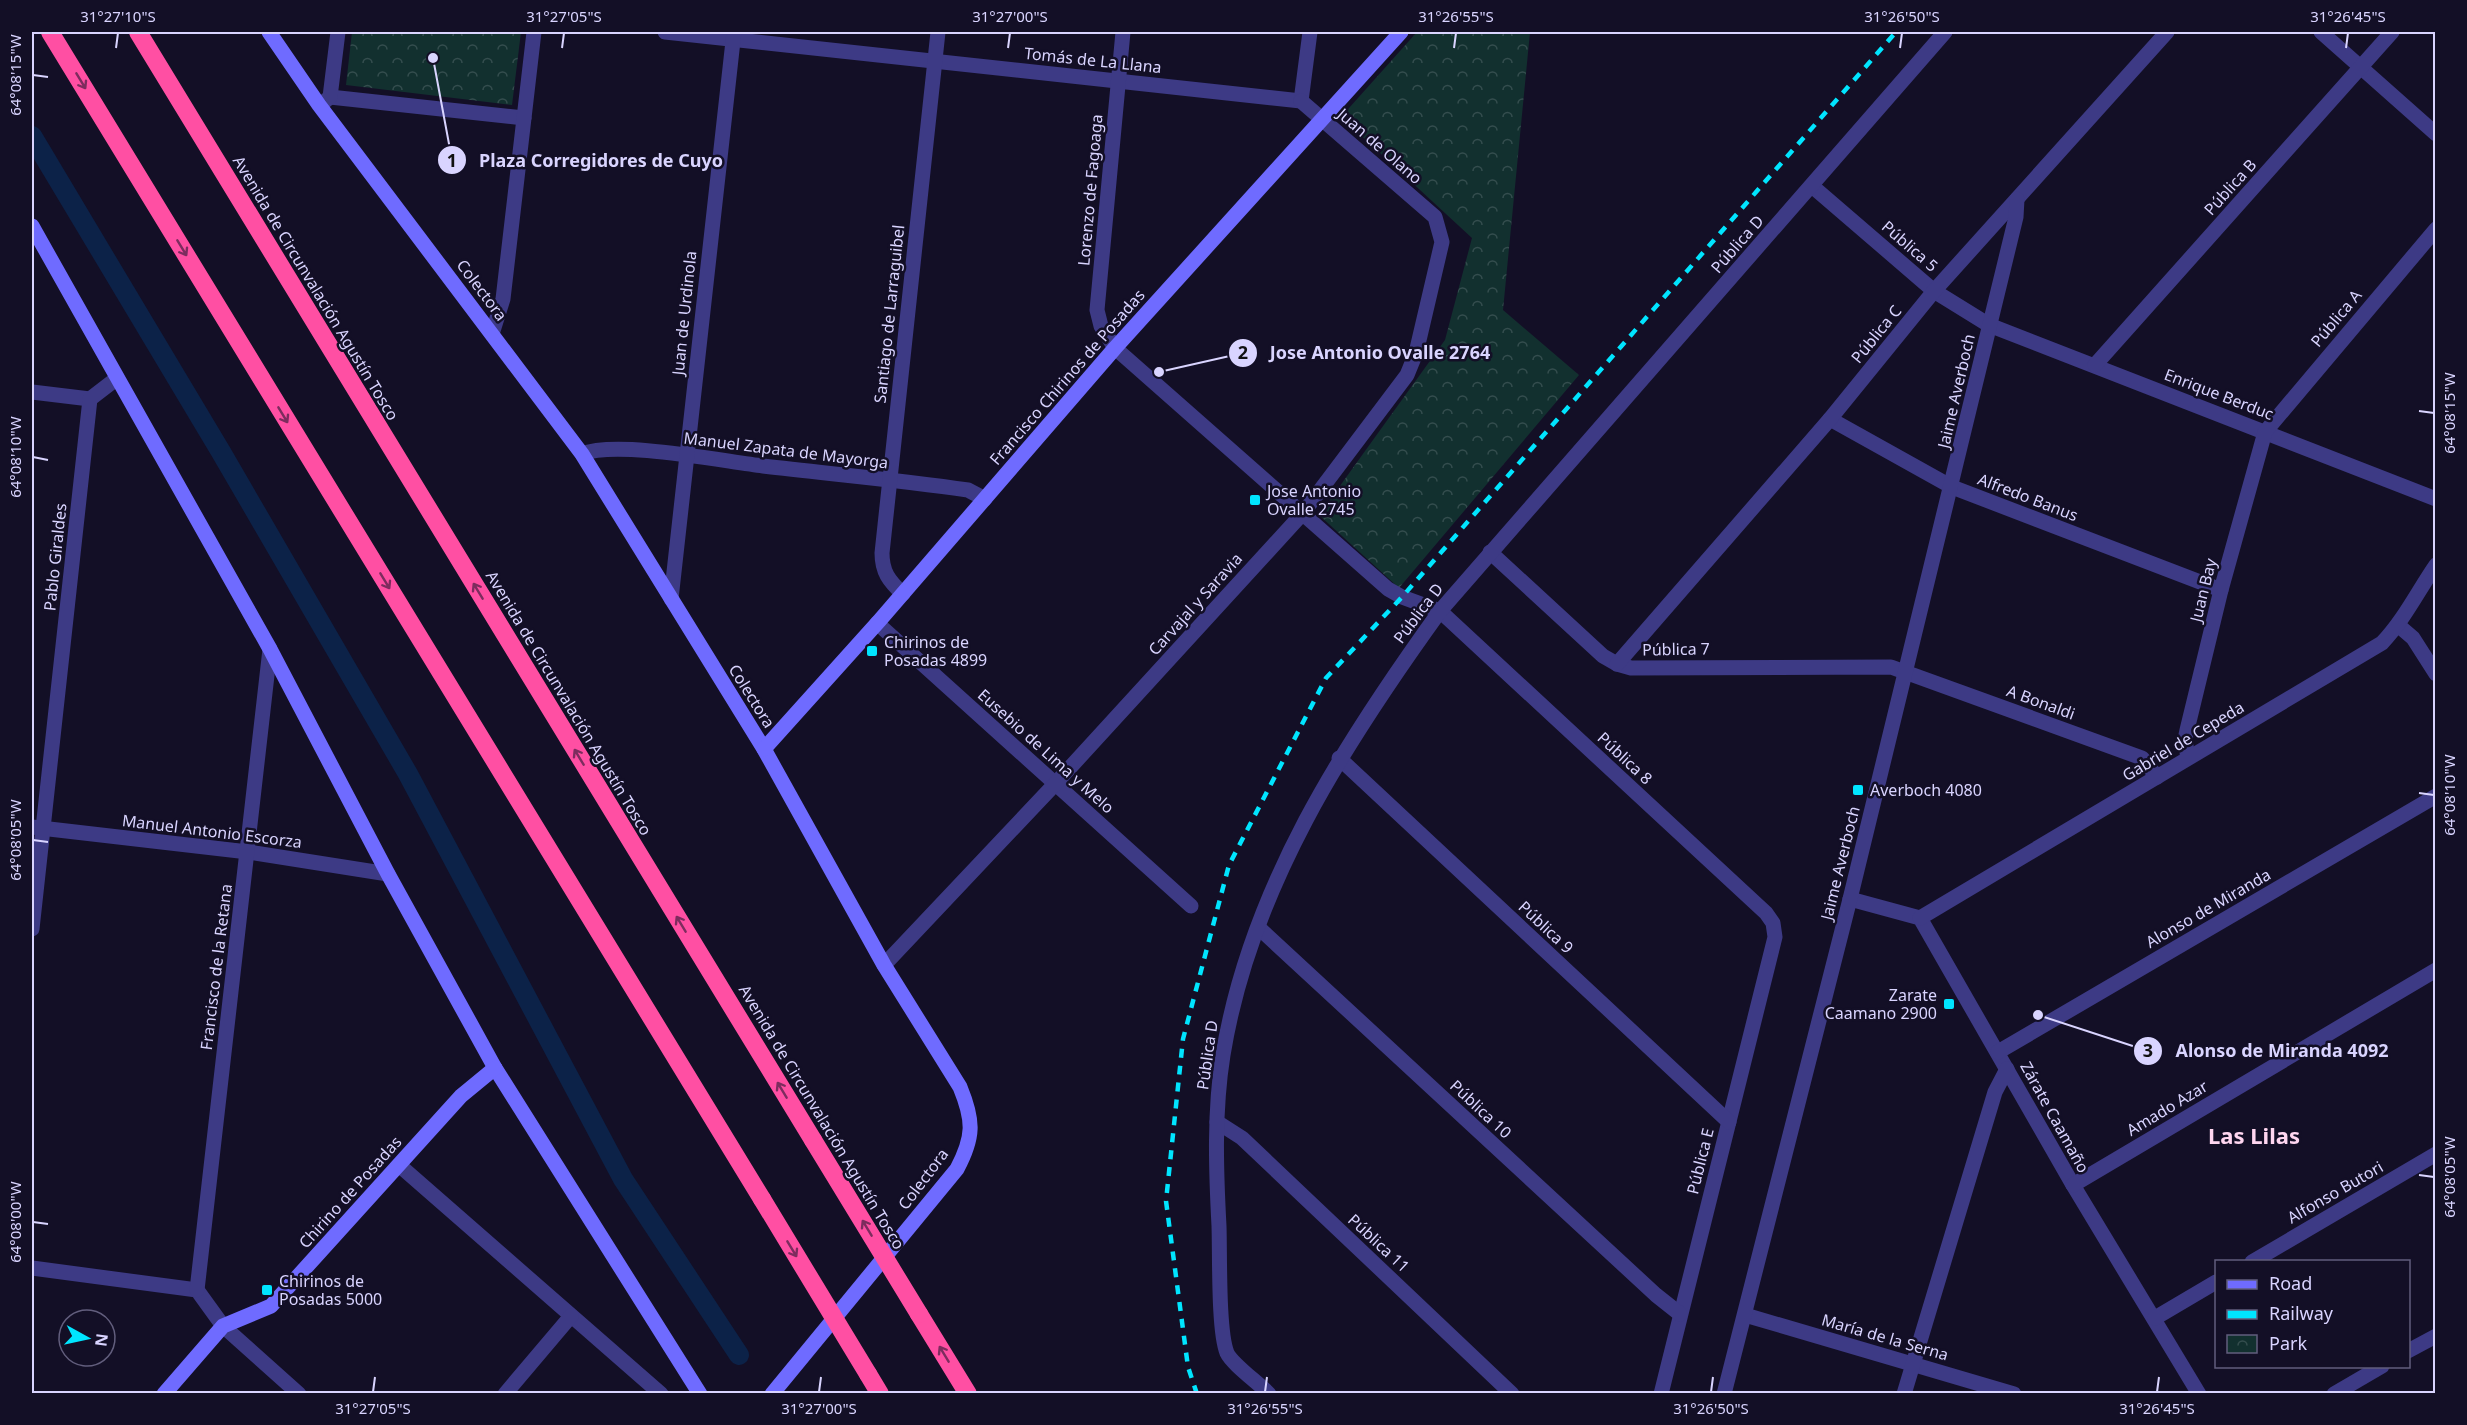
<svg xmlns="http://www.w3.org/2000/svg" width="2467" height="1425" font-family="'Noto Sans',sans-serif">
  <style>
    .park { fill: url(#park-crowns) }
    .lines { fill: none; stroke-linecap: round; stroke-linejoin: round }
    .canal { stroke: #0c2248; stroke-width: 20 }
    .street { stroke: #3d3a85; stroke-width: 15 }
    .secondary { stroke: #6f6bff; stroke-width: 15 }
    .highway { stroke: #ff4fa3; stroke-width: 18 }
    .rail { stroke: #00e5ff; stroke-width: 4.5; stroke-dasharray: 9 8; stroke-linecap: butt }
    .highway-bridge { stroke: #ff4fa3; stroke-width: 18 }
    .oneway { stroke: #7d2c5e }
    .ticks { fill: none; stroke: #d9d4ff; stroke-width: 2 }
    .poi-dot { fill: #00e5ff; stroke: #130f26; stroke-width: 2 }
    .labels { text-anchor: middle; stroke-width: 5; stroke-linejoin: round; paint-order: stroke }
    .street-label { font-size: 16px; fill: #d9d4ff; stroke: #130f26 }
    .poi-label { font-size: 16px; fill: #d9d4ff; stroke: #130f26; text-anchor: start }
    .district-label { font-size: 22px; font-weight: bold; fill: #ffd6f0; stroke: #130f26 }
    .leader { fill: none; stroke: #d9d4ff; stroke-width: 2 }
    .callout-dot { fill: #d9d4ff; stroke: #130f26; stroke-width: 2 }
    .mark-label { font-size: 18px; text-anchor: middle; font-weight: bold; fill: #111 }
    .callout-label { font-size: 18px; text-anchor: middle; font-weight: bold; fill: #d9d4ff; stroke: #130f26; stroke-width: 5; stroke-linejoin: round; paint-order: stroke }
    .neatline { fill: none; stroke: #d9d4ff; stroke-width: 2 }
    .ticks-label { font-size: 15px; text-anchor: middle; fill: #d9d4ff }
  </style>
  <defs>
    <pattern id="park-crowns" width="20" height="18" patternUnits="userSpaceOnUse" patternTransform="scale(1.5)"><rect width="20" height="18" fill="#12302f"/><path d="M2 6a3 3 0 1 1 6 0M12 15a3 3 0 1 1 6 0" fill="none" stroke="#344d4e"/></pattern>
  </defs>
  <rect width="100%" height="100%" fill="#130f26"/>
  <g class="park">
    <polygon points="352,32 521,32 512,105 346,85"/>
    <polygon points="1417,32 1530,32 1503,310 1579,375 1399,588 1319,515 1445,340 1472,238 1341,117"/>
  </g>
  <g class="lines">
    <polyline class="canal" points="32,136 221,452 408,774 623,1179 739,1355"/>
    <g class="street">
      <polyline points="665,32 1301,101"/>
      <polyline points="1123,32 1097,310 1101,326 1115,348 1388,589 1402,597 1440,611 1766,913 1773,923 1775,937 1661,1394"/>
      <polyline points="2321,32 2436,134"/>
      <polyline points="330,97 524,118"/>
      <polyline points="1301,101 1310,32"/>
      <polyline points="324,102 330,97 338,32"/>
      <polyline points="1812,186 1934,291 1989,325 2436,499"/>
      <polyline points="492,334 503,299 534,32"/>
      <polyline points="2095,365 2392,32"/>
      <polyline points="32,392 90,399"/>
      <polyline points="1830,419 1952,487 2221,590"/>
      <path d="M582 454C617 440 721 461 763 466 831 474 900 480 968 490L985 499"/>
      <polyline points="1490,552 1603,656 1617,664 1631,668 1891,667 2142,758 2157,777"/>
      <path d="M903 594C889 581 882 572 882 553L938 32"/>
      <polyline points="671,599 734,32"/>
      <polyline points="877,623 1191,906"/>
      <polyline points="2399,626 2413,638 2436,674"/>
      <polyline points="1617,664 1830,419 1934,291 2167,32"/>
      <polyline points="1339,758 1729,1122"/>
      <polyline points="2188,758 2185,740 2187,730 2221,590 2265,432 2436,229"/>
      <polyline points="32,827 248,852 388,874"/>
      <polyline points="1850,899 1920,918 2073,1185 2199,1394"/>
      <path d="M1920 918 2382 643C2404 620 2418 591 2436 565"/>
      <polyline points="1259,928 1656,1295 1680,1314"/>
      <polyline points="32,929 90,399 116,379"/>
      <polyline points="884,965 1055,784 1303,513 1407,375 1416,353 1442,242 1435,217 1301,101"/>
      <polyline points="1998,1052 2436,796"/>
      <polyline points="1217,1122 1242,1138 1512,1394"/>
      <polyline points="399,1165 661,1394"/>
      <polyline points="2073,1185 2436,970"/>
      <polyline points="2252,1262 2436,1154"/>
      <polyline points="32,1268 197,1290 223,1326 299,1394"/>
      <polyline points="197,1290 270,649"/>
      <polyline points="1745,1315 2014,1394"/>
      <polyline points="2155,1318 2216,1282"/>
      <polyline points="2408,1351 2436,1336"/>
      <polyline points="505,1394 571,1316"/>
      <path d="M1269 1394C1260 1384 1232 1364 1227 1353 1218 1331 1220 1254 1219 1226 1216 1170 1214 1111 1223 1055 1250 889 1344 744 1440 611L1945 32"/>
      <polyline points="1724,1394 1850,899 2016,217 2017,199"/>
      <polyline points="1904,1394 1995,1092 2007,1069"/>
      <polyline points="2334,1394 2382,1366"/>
    </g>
    <g class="secondary">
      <path d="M269 32 319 105 582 454 764 749 884 965 960 1087C974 1121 974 1137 957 1169L772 1394"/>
      <polyline points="32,226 270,649 388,874 495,1068 700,1394"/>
      <polyline points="764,749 880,620 1115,348 1401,32"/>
      <polyline points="164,1394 223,1326 271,1306 461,1096 495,1068"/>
    </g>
    <g class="highway">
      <polyline points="50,32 762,1199"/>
      <polyline points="138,32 813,1140"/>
      <polyline points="919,1314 968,1394"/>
      <polyline points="868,1374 880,1394"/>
    </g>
    <polyline class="rail" points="1197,1394 1188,1367 1166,1201 1183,1039 1229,865 1326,678 1402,597 1896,32"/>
    <g class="highway-bridge">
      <polyline points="813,1140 919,1314"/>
      <polyline points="762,1199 868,1374"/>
    </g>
  </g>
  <defs><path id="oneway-shaft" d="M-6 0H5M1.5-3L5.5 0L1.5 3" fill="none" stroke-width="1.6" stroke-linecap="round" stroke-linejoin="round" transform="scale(1.5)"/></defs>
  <g class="oneway">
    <use href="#oneway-shaft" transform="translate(81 81) rotate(59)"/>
    <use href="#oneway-shaft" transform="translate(182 248) rotate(59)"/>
    <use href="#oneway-shaft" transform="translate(283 415) rotate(59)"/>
    <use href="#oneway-shaft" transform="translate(385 581) rotate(59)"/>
    <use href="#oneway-shaft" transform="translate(478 591) rotate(-121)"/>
    <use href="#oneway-shaft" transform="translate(579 757) rotate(-121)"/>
    <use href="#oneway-shaft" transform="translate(681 924) rotate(-121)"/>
    <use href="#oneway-shaft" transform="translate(782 1090) rotate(-121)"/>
    <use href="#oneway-shaft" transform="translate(867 1228) rotate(-121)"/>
    <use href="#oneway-shaft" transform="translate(792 1249) rotate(59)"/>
    <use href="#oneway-shaft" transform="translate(944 1354) rotate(-121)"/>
  </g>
  <path class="ticks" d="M116 48 118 33M562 48 564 33M1008 48 1010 33M1454 48 1456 33M1900 48 1902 33M2346 48 2348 33M33 75 48 77M2419 411 2434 413M33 457 48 460M2419 793 2434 795M33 840 48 842M2419 1175 2434 1177M33 1222 48 1224M373 1392 375 1377M819 1392 821 1377M1265 1392 1267 1377M1711 1392 1713 1377M2157 1392 2159 1377"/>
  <g class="poi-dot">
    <rect x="1249" y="494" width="12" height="12" rx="3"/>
    <rect x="866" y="645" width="12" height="12" rx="3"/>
    <rect x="1852" y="784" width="12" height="12" rx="3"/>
    <rect x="1943" y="998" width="12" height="12" rx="3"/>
    <rect x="261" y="1284" width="12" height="12" rx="3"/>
  </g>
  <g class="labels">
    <g class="street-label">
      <text transform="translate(1093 60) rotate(6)" y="6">Tomás de La Llana</text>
      <text transform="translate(1380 146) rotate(41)" y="6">Juan de Olano</text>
      <text transform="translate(2230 187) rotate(-48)" y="6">Pública B</text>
      <text transform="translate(1090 190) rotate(-85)" y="6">Lorenzo de Fagoaga</text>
      <text transform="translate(1737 244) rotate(-49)" y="6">Pública D</text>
      <text transform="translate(1910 246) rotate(41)" y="6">Pública 5</text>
      <text transform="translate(316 288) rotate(59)" y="6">Avenida de Circunvalación Agustín Tosco</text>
      <text transform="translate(482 290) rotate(53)" y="6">Colectora</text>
      <text transform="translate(684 313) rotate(-84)" y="6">Juan de Urdinola</text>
      <text transform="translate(889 314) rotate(-84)" y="6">Santiago de Larraguibel</text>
      <text transform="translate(2336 318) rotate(-50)" y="6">Pública A</text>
      <text transform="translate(1876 334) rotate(-51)" y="6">Pública C</text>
      <text transform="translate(1067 377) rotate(-49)" y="6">Francisco Chirinos de Posadas</text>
      <text transform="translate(1956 391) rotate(-77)" y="6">Jaime Averboch</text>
      <text transform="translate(2219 394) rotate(21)" y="6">Enrique Berduc</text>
      <text transform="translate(786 450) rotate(7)" y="6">Manuel Zapata de Mayorga</text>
      <text transform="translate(2028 497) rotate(21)" y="6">Alfredo Banus</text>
      <text transform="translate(55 557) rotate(-84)" y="6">Pablo Giraldes</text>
      <text transform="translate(2203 590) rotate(-76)" y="6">Juan Bay</text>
      <text transform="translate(1195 604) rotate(-48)" y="6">Carvajal y Saravia</text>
      <text transform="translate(1418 613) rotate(-53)" y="6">Pública D</text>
      <text transform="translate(1676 649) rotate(-1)" y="6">Pública 7</text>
      <text transform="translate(752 696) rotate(58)" y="6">Colectora</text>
      <text transform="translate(2041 702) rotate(20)" y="6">A Bonaldi</text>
      <text transform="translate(569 703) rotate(59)" y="6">Avenida de Circunvalación Agustín Tosco</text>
      <text transform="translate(2183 741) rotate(-31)" y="6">Gabriel de Cepeda</text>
      <text transform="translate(1046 751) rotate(42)" y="6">Eusebio de Lima y Melo</text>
      <text transform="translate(1625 758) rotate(43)" y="6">Pública 8</text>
      <text transform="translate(212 831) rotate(7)" y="6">Manuel Antonio Escorza</text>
      <text transform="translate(1840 863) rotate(-76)" y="6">Jaime Averboch</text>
      <text transform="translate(2208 908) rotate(-30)" y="6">Alonso de Miranda</text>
      <text transform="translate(1546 927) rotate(43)" y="6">Pública 9</text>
      <text transform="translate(216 967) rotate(-83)" y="6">Francisco de la Retana</text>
      <text transform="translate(1207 1055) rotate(-82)" y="6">Pública D</text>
      <text transform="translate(2167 1108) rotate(-31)" y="6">Amado Azar</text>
      <text transform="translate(1481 1109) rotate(43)" y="6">Pública 10</text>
      <text transform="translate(822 1117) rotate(59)" y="6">Avenida de Circunvalación Agustín Tosco</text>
      <text transform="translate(2055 1117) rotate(61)" y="6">Zárate Caamaño</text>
      <text transform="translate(1700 1161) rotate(-76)" y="6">Pública E</text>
      <text transform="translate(923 1179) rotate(-53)" y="6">Colectora</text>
      <text transform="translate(350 1192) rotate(-48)" y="6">Chirino de Posadas</text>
      <text transform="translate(2335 1192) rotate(-30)" y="6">Alfonso Butori</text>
      <text transform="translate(1379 1243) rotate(43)" y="6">Pública 11</text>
      <text transform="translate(1885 1337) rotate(16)" y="6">María de la Serna</text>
    </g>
    <g class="poi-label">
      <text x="1267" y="497">Jose Antonio<tspan x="1267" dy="18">Ovalle 2745</tspan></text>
      <text x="884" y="648">Chirinos de<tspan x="884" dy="18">Posadas 4899</tspan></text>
      <text x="1870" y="796">Averboch 4080</text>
      <text x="1937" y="1001" text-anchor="end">Zarate<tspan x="1937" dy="18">Caamano 2900</tspan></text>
      <text x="279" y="1287">Chirinos de<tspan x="279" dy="18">Posadas 5000</tspan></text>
    </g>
    <g class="district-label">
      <text x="2254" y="1144">Las Lilas</text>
    </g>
  </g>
  <path class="leader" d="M433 58L452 160M1159 372L1243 353M2038 1015L2148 1051"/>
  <g class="callout-dot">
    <circle cx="433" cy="58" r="6"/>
    <circle cx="1159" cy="372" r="6"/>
    <circle cx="2038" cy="1015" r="6"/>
    <circle cx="452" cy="160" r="15"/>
    <circle cx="1243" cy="353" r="15"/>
    <circle cx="2148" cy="1051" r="15"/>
  </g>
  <g class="mark-label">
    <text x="452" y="167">1</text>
    <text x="1243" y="359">2</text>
    <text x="2148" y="1057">3</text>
  </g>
  <g class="callout-label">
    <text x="601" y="167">Plaza Corregidores de Cuyo</text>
    <text x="1380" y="359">Jose Antonio Ovalle 2764</text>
    <text x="2282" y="1057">Alonso de Miranda 4092</text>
  </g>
  <rect width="2467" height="1425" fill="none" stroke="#130f26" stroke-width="66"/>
  <rect x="2215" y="1260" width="195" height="108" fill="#130f26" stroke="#625e7d" stroke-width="1.5"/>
  <rect x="2227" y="1280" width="30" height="9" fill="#6f6bff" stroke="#625e7d" stroke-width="1.5"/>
  <text x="2269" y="1290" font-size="18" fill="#d9d4ff">Road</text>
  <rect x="2227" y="1310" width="30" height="9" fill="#00e5ff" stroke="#625e7d" stroke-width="1.5"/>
  <text x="2269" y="1320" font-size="18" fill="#d9d4ff">Railway</text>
  <rect x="2227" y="1335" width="30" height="18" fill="url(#park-crowns)" stroke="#625e7d" stroke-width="1.5"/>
  <text x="2269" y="1350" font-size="18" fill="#d9d4ff">Park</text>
  <g transform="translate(87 1338) rotate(98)"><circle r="28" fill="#130f26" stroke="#625e7d" stroke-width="1.5"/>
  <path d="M0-4.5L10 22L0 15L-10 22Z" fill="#00e5ff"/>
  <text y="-9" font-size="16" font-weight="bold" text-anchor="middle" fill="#d9d4ff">N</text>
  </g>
  <rect x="33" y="33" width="2401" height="1359" class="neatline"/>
  <g class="ticks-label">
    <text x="118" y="22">31°27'10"S</text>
    <text x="564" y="22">31°27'05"S</text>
    <text x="1010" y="22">31°27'00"S</text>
    <text x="1456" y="22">31°26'55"S</text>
    <text x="1902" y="22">31°26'50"S</text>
    <text x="2348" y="22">31°26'45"S</text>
    <text transform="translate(16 75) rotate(-90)" y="5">64°08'15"W</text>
    <text transform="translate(2450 413) rotate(-90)" y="5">64°08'15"W</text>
    <text transform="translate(16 457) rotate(-90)" y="5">64°08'10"W</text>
    <text transform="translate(2450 795) rotate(-90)" y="5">64°08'10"W</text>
    <text transform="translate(16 840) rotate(-90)" y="5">64°08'05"W</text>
    <text transform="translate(2450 1177) rotate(-90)" y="5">64°08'05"W</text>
    <text transform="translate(16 1222) rotate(-90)" y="5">64°08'00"W</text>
    <text x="373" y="1414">31°27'05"S</text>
    <text x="819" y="1414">31°27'00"S</text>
    <text x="1265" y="1414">31°26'55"S</text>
    <text x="1711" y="1414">31°26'50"S</text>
    <text x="2157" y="1414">31°26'45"S</text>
  </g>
</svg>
